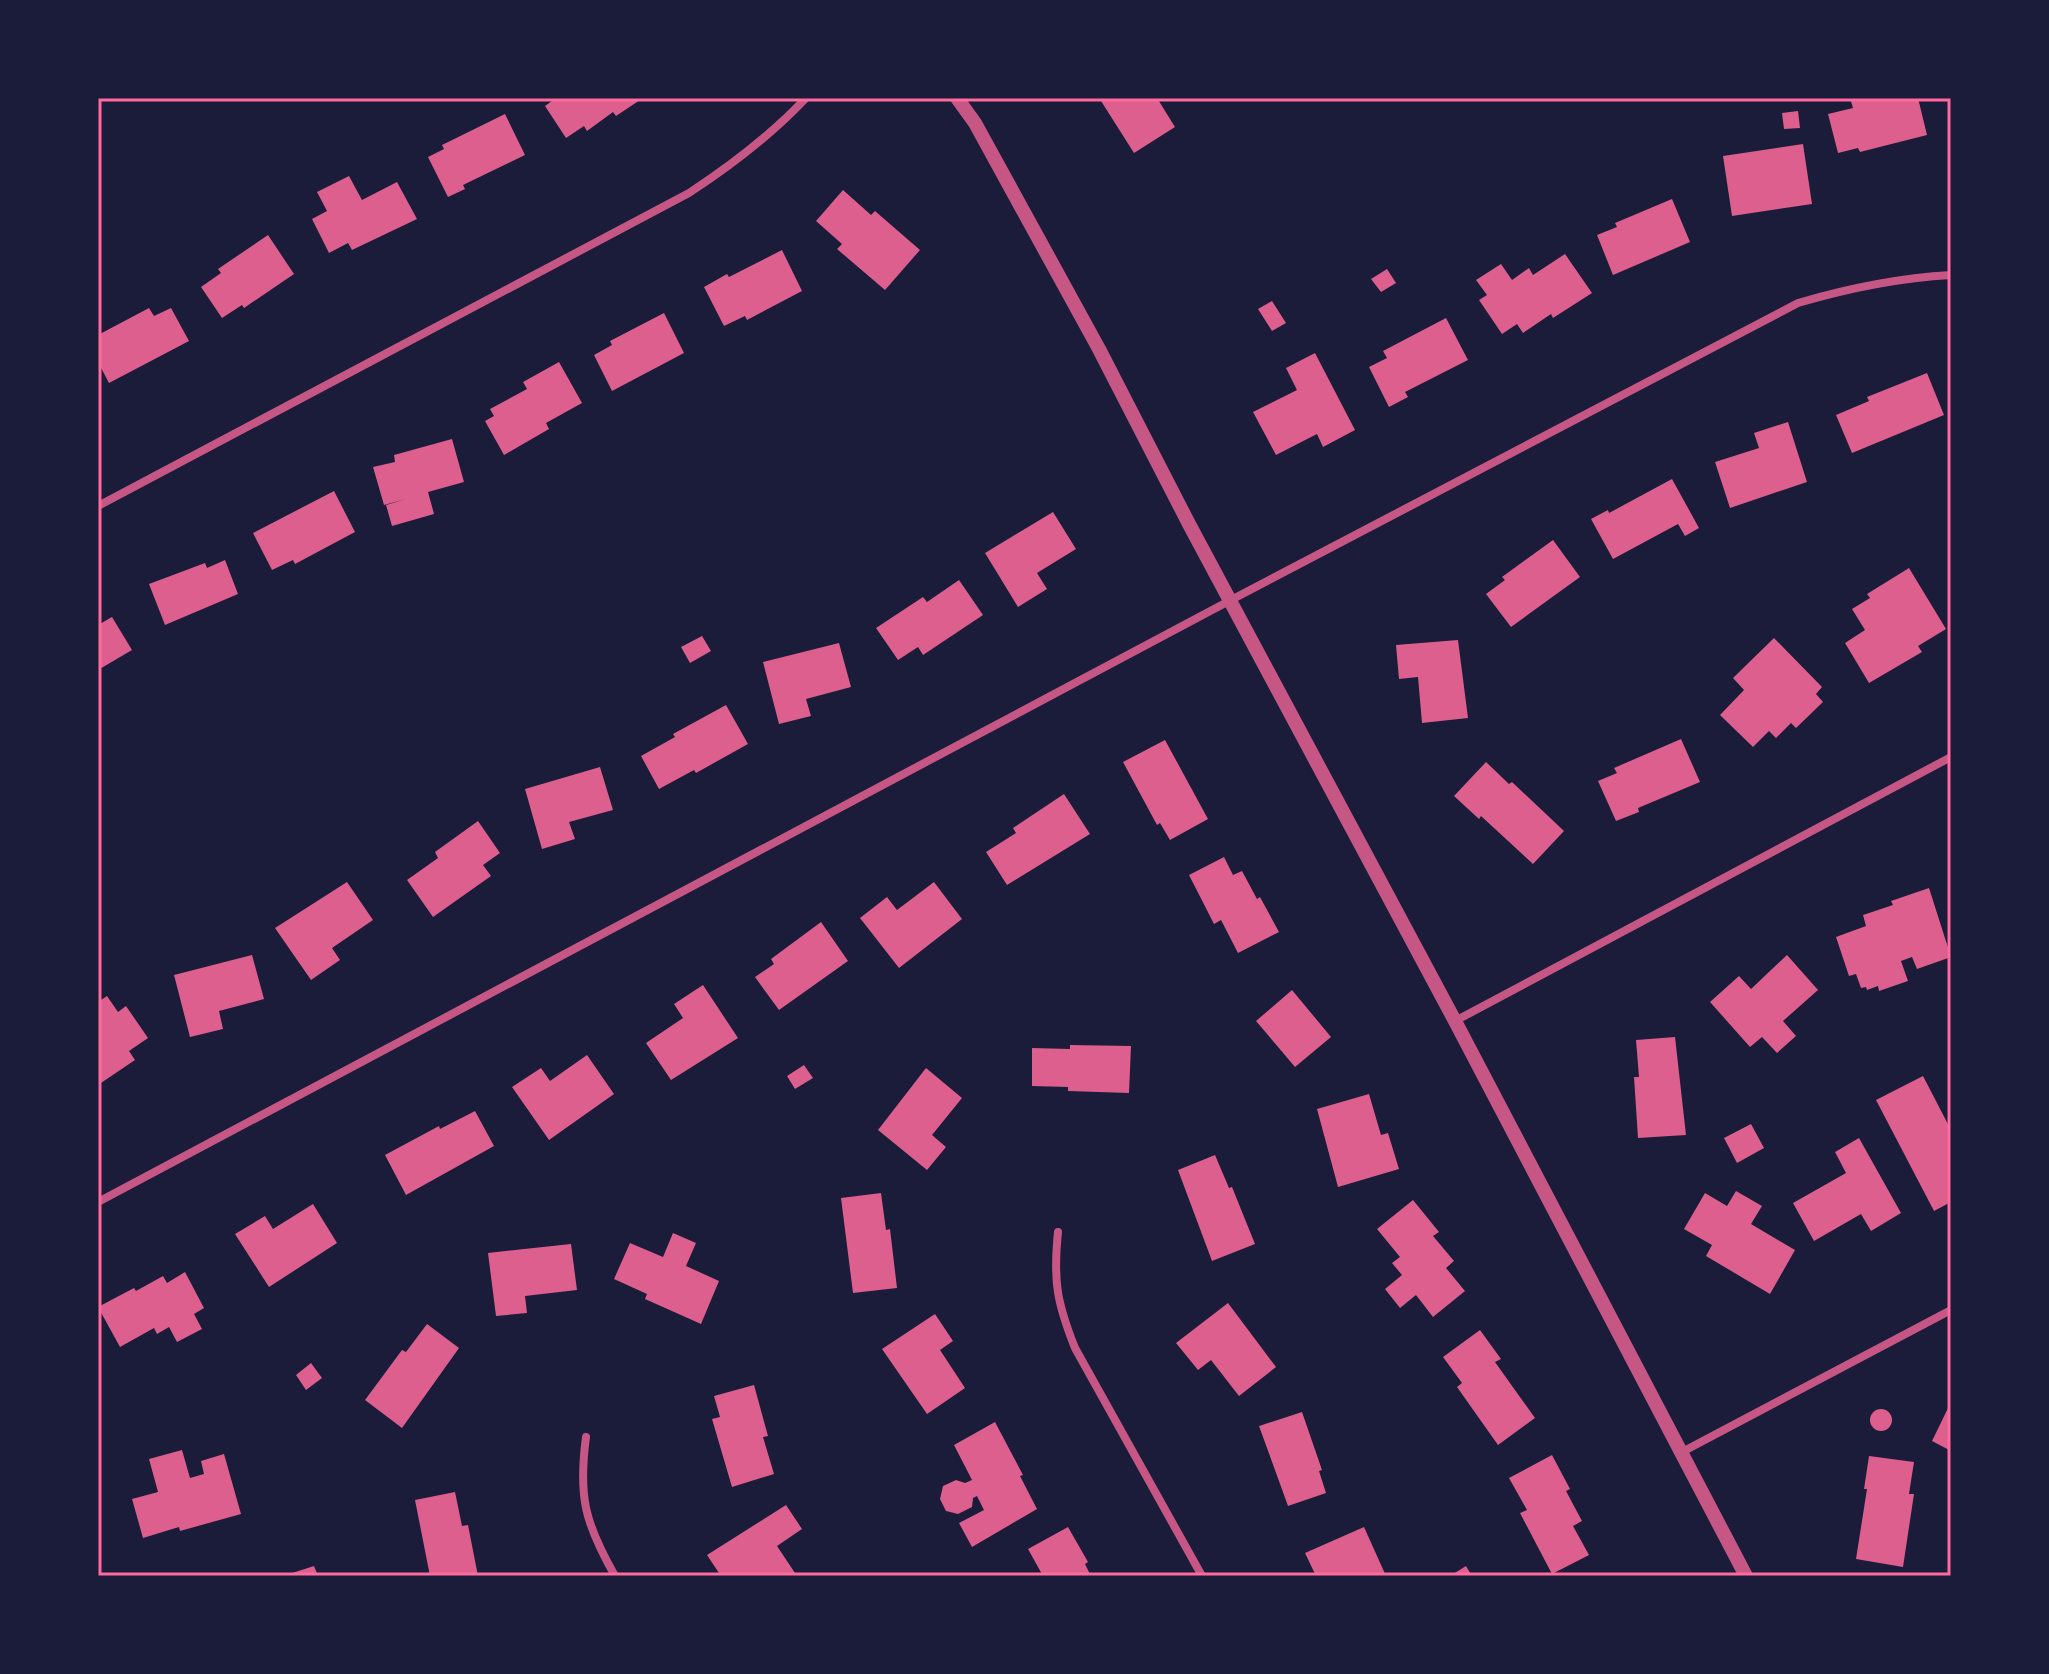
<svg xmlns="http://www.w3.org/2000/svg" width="2049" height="1674" font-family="'Varela Round',sans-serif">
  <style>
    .building { fill: #dd5f8e }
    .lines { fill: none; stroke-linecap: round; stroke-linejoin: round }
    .minor { stroke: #c65784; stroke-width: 8 }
    .tertiary { stroke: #c65784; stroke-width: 14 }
    .neatline { fill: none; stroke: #ff6b9d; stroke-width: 3 }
  </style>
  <rect width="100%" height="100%" fill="#1b1b3a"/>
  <g class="building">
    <polygon points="556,98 643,98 616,116 613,112 587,131 584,126 566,138 545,106"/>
    <polygon points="1106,98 1157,98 1175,127 1134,153 1101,101"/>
    <polygon points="1850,98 1918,98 1927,135 1860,152 1858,148 1838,153 1828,114 1853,108"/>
    <polygon points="1798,111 1800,128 1784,129 1782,113"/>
    <polygon points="505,114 525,155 463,185 465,189 448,197 428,157 444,149 442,145"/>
    <polygon points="1803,144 1812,204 1732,216 1723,156"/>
    <polygon points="349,176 362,200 397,182 417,219 352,250 348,243 329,253 312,219 327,211 317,192"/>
    <polygon points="843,190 871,215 875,211 920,250 885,290 837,249 842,244 816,221"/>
    <polygon points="1672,199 1690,242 1613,275 1597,235 1617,227 1615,223"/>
    <polygon points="268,235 294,274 244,308 242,305 222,318 201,287 221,273 218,269"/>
    <polygon points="782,250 802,291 747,320 745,316 724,326 704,287 727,274 729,277"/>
    <polygon points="1565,254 1592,293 1553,318 1551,314 1523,333 1517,324 1502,334 1479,300 1487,295 1476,280 1501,264 1512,280 1529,268 1533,275"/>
    <polygon points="1387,269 1396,283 1381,292 1371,279"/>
    <polygon points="1272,301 1286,323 1272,331 1258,309"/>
    <polygon points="149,308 154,316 171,308 189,341 109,383 98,362 98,335"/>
    <polygon points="664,313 684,353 612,391 594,355 612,345 610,341"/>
    <polygon points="1446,318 1468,360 1405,392 1408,397 1389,407 1369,367 1387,358 1383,351"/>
    <polygon points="1315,353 1355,430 1323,447 1317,434 1276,455 1253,412 1297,390 1286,368"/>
    <polygon points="559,362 582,403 546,423 549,429 504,455 485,421 494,416 490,409 527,389 523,382"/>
    <polygon points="1927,373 1944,415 1852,453 1836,415 1869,401 1867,397"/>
    <polygon points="1788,422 1807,482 1730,508 1715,462 1759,448 1754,433"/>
    <polygon points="452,439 464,482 428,492 434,514 392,526 386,505 406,499 384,505 373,467 395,462 394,455"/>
    <polygon points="1672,479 1699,528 1685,536 1678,524 1613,559 1591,519 1608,510 1609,513"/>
    <polygon points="334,491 355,532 295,564 293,560 272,570 253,533"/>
    <polygon points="1053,512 1076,549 1037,573 1047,589 1018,607 985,553"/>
    <polygon points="1553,540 1580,577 1511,627 1486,594 1505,580 1502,577"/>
    <polygon points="225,560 238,594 165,625 149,584 205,563 207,568"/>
    <polygon points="1909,568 1946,629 1918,646 1922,652 1869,683 1845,643 1865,630 1852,609 1870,598 1867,594"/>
    <polygon points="959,580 983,615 923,655 918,647 898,660 876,628 923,597 927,602"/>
    <polygon points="112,617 132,650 98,670 98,625"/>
    <polygon points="702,636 711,651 690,663 681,647"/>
    <polygon points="1774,638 1822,687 1816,694 1823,702 1796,728 1791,723 1776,738 1769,731 1753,747 1720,715 1744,690 1733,678"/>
    <polygon points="1458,640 1468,718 1422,723 1418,677 1399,679 1396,645"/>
    <polygon points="839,643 851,687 806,699 811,716 779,724 763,662"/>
    <polygon points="726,705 748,744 696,773 694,770 659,789 641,756 675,737 673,734"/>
    <polygon points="1681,739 1700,782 1638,808 1639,812 1616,821 1598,781 1617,773 1614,768"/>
    <polygon points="1165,740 1208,819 1170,840 1160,823 1157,825 1123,762"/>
    <polygon points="1486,762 1509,784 1512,782 1564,831 1533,864 1481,816 1479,819 1454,796"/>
    <polygon points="600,767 613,810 569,822 575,839 542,849 525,789"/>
    <polygon points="1064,794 1090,834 1007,885 986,852 1016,833 1013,828"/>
    <polygon points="478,821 500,853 483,865 491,876 433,917 407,880 438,858 435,852"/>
    <polygon points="1224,857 1233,875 1242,871 1257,899 1260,897 1279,932 1238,953 1221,920 1214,924 1189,875"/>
    <polygon points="347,882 373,920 332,948 340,960 311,980 275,928"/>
    <polygon points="934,882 962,919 899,968 860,918 887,897 897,910"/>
    <polygon points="1929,888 1951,957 1917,969 1912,957 1901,961 1908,981 1879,991 1878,986 1867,990 1866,987 1861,988 1856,974 1849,976 1836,937 1866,926 1863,915 1893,905 1891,901"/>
    <polygon points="821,922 848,961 779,1010 755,977 774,964 771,959"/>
    <polygon points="252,955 264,999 219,1011 223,1029 190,1037 174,975"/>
    <polygon points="1787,955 1818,990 1783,1021 1796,1036 1777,1053 1762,1037 1750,1047 1710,1002 1739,976 1751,989"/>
    <polygon points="703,985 738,1038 671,1080 646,1043 683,1018 674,1004"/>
    <polygon points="1292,990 1331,1037 1295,1067 1256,1021"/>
    <polygon points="107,996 118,1012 126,1006 148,1038 129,1051 135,1060 98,1085 98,1002"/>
    <polygon points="1675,1037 1686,1135 1638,1138 1634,1077 1639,1077 1636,1040"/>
    <polygon points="1070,1045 1131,1046 1129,1093 1068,1091 1068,1087 1032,1086 1032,1048 1070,1049"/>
    <polygon points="587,1055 614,1094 549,1140 512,1087 541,1068 550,1081"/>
    <polygon points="804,1065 813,1078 795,1089 787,1076"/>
    <polygon points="926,1068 962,1098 932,1135 946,1147 927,1170 878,1130"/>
    <polygon points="1923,1076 1951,1130 1951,1202 1934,1211 1876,1100"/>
    <polygon points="1369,1094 1381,1135 1388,1133 1399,1169 1338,1187 1317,1109"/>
    <polygon points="475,1111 494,1146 406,1195 385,1155 439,1126 440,1129"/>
    <polygon points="1751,1124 1764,1148 1737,1163 1724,1138"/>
    <polygon points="1859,1138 1901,1213 1871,1231 1861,1214 1814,1241 1793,1203 1846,1173 1835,1152"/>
    <polygon points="1215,1155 1229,1188 1232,1187 1255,1244 1212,1261 1178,1170"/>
    <polygon points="1736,1191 1762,1206 1751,1224 1795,1250 1770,1294 1706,1256 1712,1245 1684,1229 1705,1193 1727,1206"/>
    <polygon points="881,1193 886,1230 890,1229 897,1288 853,1293 841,1198"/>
    <polygon points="1413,1200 1439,1232 1433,1236 1454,1261 1446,1268 1465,1291 1433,1317 1416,1295 1400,1308 1385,1289 1402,1275 1392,1263 1400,1257 1377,1229"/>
    <polygon points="313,1204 337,1243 269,1287 235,1234 265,1216 273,1229"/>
    <polygon points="673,1233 696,1243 686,1266 719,1281 701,1324 645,1299 647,1294 614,1279 630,1243 663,1257"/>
    <polygon points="571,1244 577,1290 525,1296 527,1313 496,1316 488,1253"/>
    <polygon points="185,1272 204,1308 194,1314 202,1329 177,1342 169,1327 157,1334 154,1328 120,1347 98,1307 134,1288 136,1291 163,1276 167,1283"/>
    <polygon points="1228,1303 1276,1367 1239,1396 1211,1360 1198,1370 1176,1343"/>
    <polygon points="935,1314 953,1341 940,1350 965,1388 927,1414 882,1349"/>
    <polygon points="427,1324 459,1348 402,1428 365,1400 402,1350 406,1352"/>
    <polygon points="1480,1330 1501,1359 1495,1362 1535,1418 1498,1445 1457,1387 1462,1383 1443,1357"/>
    <polygon points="311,1363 322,1378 306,1390 296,1375"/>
    <polygon points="754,1385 768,1436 763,1437 774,1474 732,1487 712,1419 720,1417 714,1396"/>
    <polygon points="1951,1402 1951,1451 1932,1441"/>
    <circle cx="1881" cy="1420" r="11"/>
    <polygon points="1302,1412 1322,1470 1319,1471 1326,1493 1288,1506 1259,1426"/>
    <polygon points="995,1422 1023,1475 1020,1476 1037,1509 972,1547 959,1523 984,1510 977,1496 973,1498 972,1507 958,1514 946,1511 940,1499 943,1486 956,1480 965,1483 972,1480 954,1445"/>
    <polygon points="182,1450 190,1478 204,1474 201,1461 224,1454 241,1514 180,1531 179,1527 143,1538 132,1499 158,1492 149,1459"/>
    <polygon points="1552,1455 1570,1489 1566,1491 1582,1521 1573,1526 1589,1555 1552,1574 1520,1513 1527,1510 1509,1478"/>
    <polygon points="1869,1456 1914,1462 1909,1494 1914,1494 1903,1567 1856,1559 1867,1489 1864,1489"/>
    <polygon points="455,1492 462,1526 468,1525 478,1576 430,1576 415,1500"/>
    <polygon points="786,1505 802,1529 777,1546 797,1576 742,1576 740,1573 735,1576 721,1576 707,1555"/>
    <polygon points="1068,1527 1088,1562 1085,1564 1091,1576 1043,1576 1028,1549"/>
    <polygon points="1364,1527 1386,1576 1316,1576 1305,1553"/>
    <polygon points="314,1566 318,1576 286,1576 286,1575"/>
    <polygon points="1466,1566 1472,1576 1450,1576"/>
  </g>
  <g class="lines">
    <g class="minor">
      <path d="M98 506 689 193C732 165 771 135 806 98"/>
      <polyline points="1455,1021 1951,757"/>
      <path d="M98 1202 1231 600 1798 303C1849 288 1898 278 1951 275"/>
      <path d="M1058 1232C1053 1281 1057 1303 1075 1348L1202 1576"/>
      <path d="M586 1437C578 1497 585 1523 615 1576"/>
      <polyline points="1682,1452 1951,1310"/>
    </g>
    <polyline class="tertiary" points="957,98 975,123 1099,349 1189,524 1455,1021 1746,1576"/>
  </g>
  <rect width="2049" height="1674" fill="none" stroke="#1b1b3a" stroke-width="200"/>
  <rect x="100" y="100" width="1849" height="1474" class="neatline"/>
</svg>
